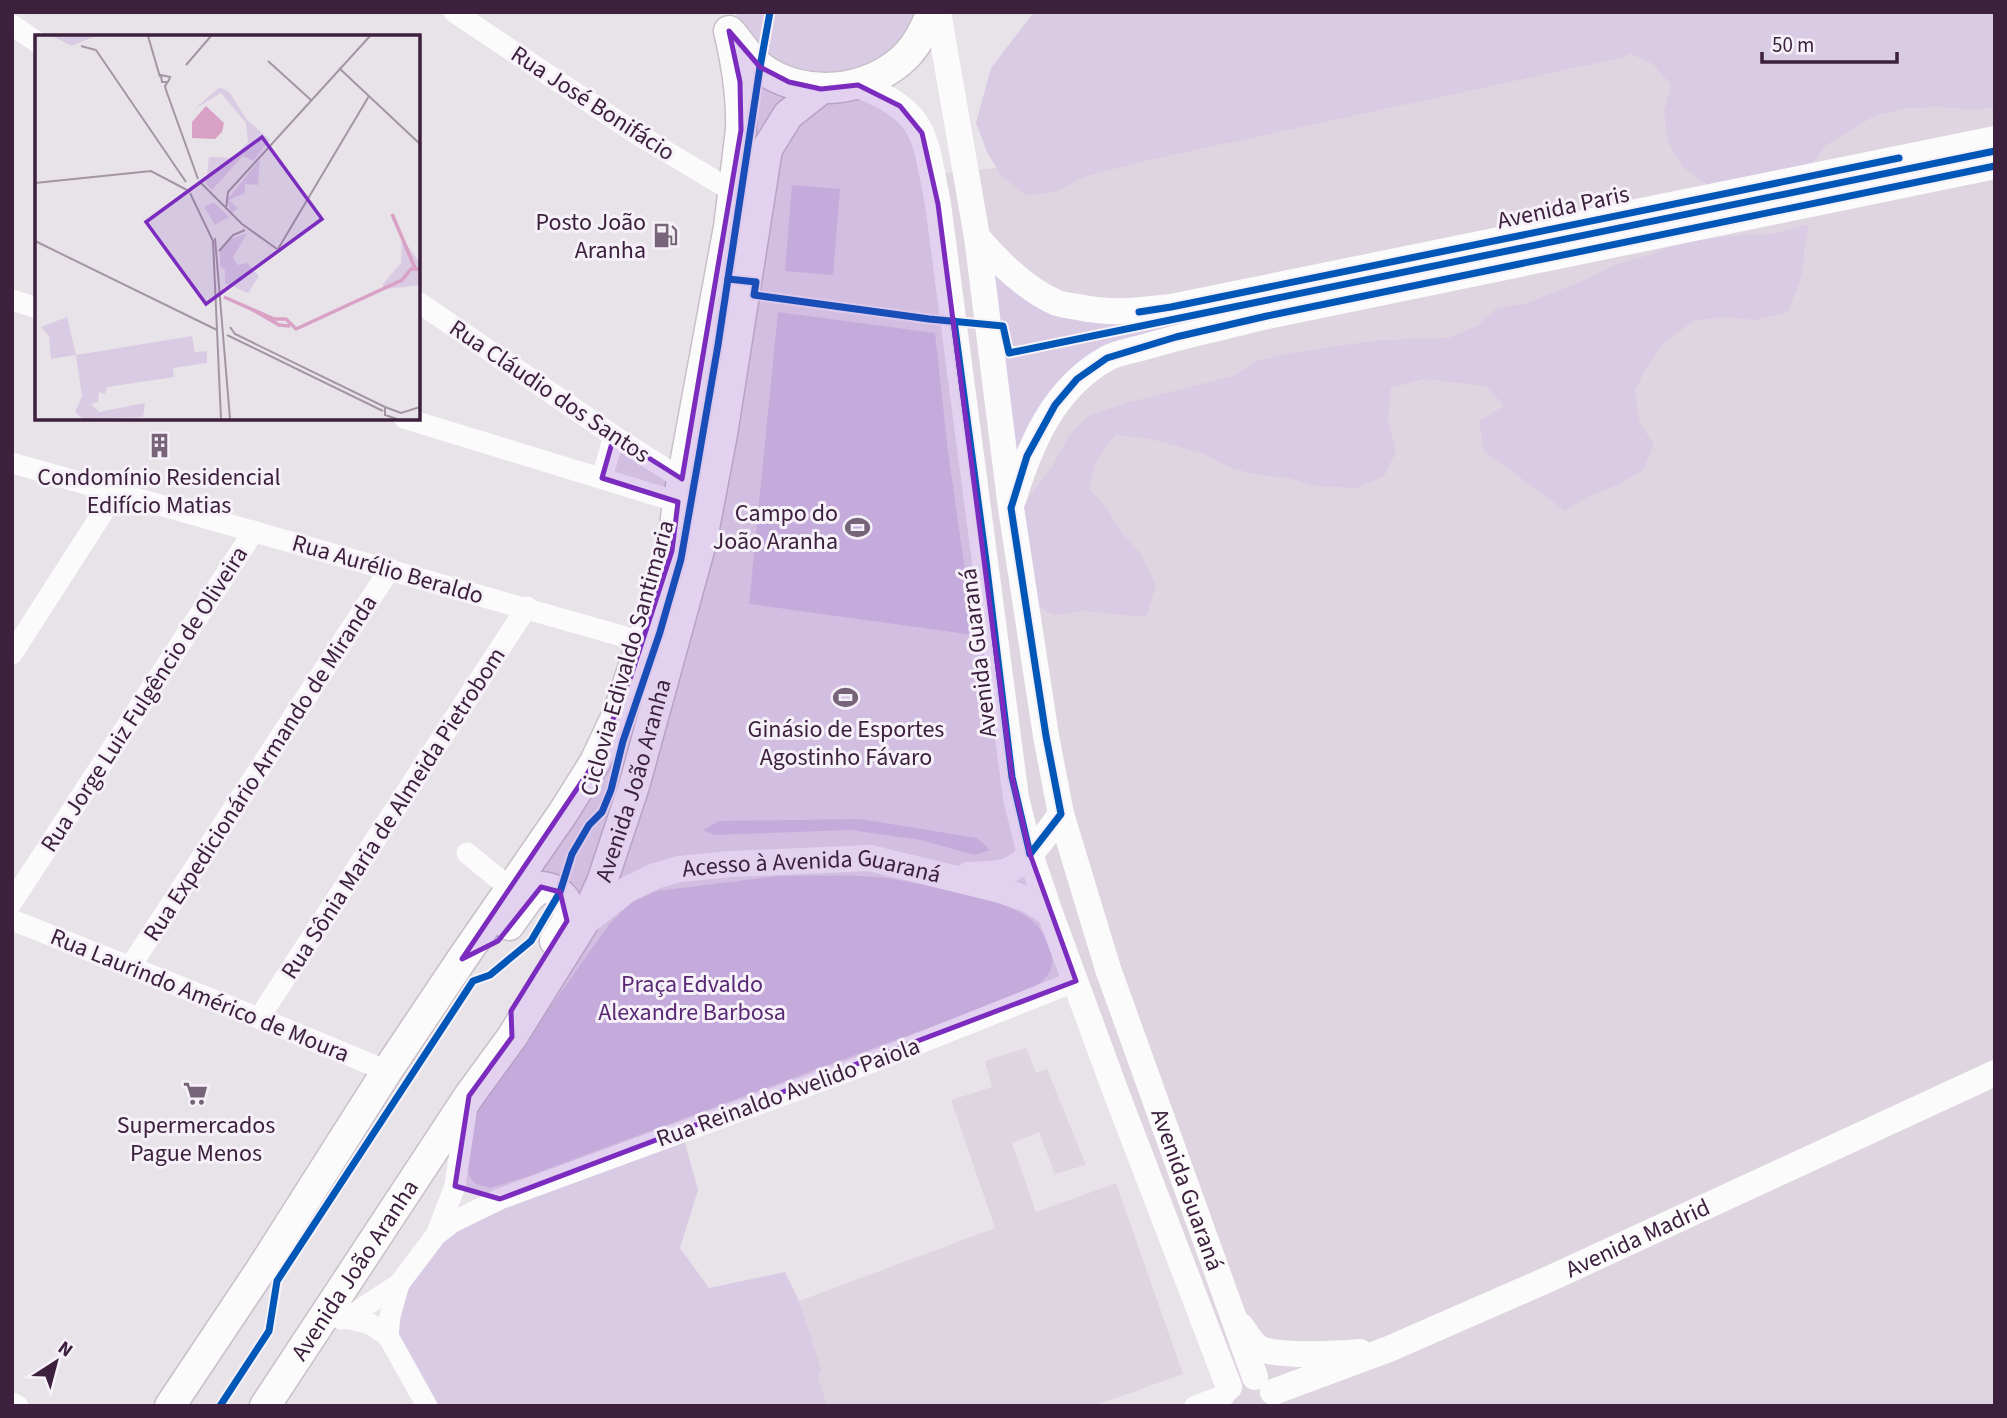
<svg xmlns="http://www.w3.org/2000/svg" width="2007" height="1418" font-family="'Source Sans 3',sans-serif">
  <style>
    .built { fill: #dfd5e1 }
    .green { fill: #d8cbe3 }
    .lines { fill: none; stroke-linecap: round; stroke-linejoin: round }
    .secondary-casing { stroke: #c8bfc9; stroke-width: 33 }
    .minor { stroke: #fcfbfc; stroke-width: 21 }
    .tertiary { stroke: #fcfbfc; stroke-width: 26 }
    .secondary { stroke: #fcfbfc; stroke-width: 30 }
    .cycleway-casing { stroke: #f6f1f8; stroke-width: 11 }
    .cycleway { stroke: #0057b8; stroke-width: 7 }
    .marked { fill: #7b2cbf; fill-opacity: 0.2; stroke: #7b2cbf; stroke-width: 5; stroke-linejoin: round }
    .labels { text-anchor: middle; stroke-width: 6; stroke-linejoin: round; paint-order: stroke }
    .street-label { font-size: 24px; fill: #3c203d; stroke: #f6f1f8 }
    .poi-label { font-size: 24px; fill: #3c203d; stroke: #f6f1f8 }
    .park-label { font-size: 24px; fill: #582875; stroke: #f6f1f8 }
    .inset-river { fill: none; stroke: #d9a1c5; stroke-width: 3.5 }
    .inset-road { fill: none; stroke: #a395a4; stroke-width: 2 }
    .view { fill: #7b2cbf; fill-opacity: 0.15; stroke: #7b2cbf; stroke-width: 3.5 }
    .inset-edge { fill: none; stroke: #3c203d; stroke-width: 3.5 }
  </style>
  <rect width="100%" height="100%" fill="#e8e3e9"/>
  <g class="built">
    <polygon points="1614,12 1995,12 1995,1406 1224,1406 1044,916 944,173 1198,149"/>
    <polygon points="1026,1048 1036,1073 1047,1069 1086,1165 1055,1174 1039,1132 1012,1143 1036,1212 1116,1183 1183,1374 1094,1406 827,1406 818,1376 799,1301 995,1228 951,1100 992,1087 985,1061"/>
  </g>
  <g class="green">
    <path d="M735 12H919C908 32 900 45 881 58 844 84 781 75 752 40 746 32 740 21 735 12Z"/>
    <polygon points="1034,12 1995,12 1995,107 1972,110 1941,107 1907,108 1874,116 1825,146 1806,172 1709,186 1683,167 1668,142 1664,112 1671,85 1653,64 1629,53 1625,57 1149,160 1083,177 1058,191 1028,196 1002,177 987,152 976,123 991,68"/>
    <polygon points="792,185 840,189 833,275 785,271"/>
    <polygon points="1806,225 1809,225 1805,245 1802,275 1788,312 1755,320 1724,317 1694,321 1666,341 1647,366 1635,391 1639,421 1654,445 1643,470 1618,485 1589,496 1565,511 1484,451 1479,421 1504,406 1486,386 1424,379 1391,388 1388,419 1396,452 1384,476 1356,488 1317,486 1289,478 1259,475 1231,468 1202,453 1147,438 1115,435 1096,461 1089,488 1107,509 1122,533 1140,553 1156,585 1146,617 1084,611 1054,615 1025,600 1007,580 1010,549 1017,521 1029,497 1052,467 1070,434 1090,415 1126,403 1233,376 1257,361 1291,353 1380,340 1448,338 1477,326 1497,308 1527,303 1585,280 1617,264 1650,255 1679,243 1739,235 1773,234"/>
    <polygon points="989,266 1054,312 1248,300 1251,310 1104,353 1014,468"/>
    <polygon points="778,312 935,333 948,451 974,635 749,604"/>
    <polygon points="860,819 977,838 990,850 974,855 921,840 850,830 714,835 703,830 719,821"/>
    <path d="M779 876C814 876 851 874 886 878 919 883 953 889 985 899 1000 904 1015 908 1029 918 1038 925 1046 936 1050 947 1064 986 1016 994 990 1005L526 1177 490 1188 476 1184 472 1180 468 1174 465 1160 476 1112 610 923 631 903 657 891Z"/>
    <polygon points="682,1132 698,1190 680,1248 709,1288 785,1272 799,1301 821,1369 818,1376 827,1406 427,1406 388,1336 399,1284 436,1235"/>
  </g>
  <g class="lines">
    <defs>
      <g id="secondary">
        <path d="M732 34C741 45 750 59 760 67 803 100 871 93 908 54 919 42 926 27 932 12"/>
        <path d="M509 925 529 897 541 887C558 888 574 902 567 921 564 928 558 935 555 941"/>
        <path d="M170 1406 260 1271 387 1071 462 959 563 813 595 762 619 711 672 551 678 502 729 227 741 130C742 96 737 64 729 31"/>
        <path id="s4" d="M265 1406 469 1096 512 1037 582 925 602 882 634 786 702 539 722 434 767 149 788 115 821 89"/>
      </g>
    </defs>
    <use href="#secondary" class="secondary-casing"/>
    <g class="minor">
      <polyline points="454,12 637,134 734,192"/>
      <polyline points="12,25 37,42"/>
      <polyline points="12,300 37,308"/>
      <polyline points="418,302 614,436 682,479"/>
      <polyline points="404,418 678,502"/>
      <polyline points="12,463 643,642"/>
      <polyline points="602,478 614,436"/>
      <polyline points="12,654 116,492"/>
      <polyline points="467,853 511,889"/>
      <polyline points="12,902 254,531"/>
      <polyline points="12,920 259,1018 387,1071"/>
      <polyline points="130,967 390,569"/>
      <polyline points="259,1018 527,607"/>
      <polyline points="436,1235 453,1222 500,1199 870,1063 1076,981"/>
      <polyline points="347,1318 399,1284 436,1235 455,1186 467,1106"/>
      <polyline points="341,1319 347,1318 370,1324 388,1336 427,1406"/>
      <polyline points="388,1336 390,1316 399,1284"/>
      <polyline points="12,1403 18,1406"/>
      <polyline points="1195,1406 1225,1395"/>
    </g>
    <g class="tertiary">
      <path id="s1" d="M938 12 977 237 1011 508 1046 736 1061 814 1108 969 1255 1377"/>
      <path d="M858 85C929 113 924 136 938 204L1016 798 1030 854 1050 913 1117 1095 1229 1387"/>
      <path d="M977 237C999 263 1025 289 1057 303 1063 305 1071 306 1078 307 1110 314 1139 311 1171 307L1995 139"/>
      <path d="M1013 500C1030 445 1053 389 1106 359 1116 353 1130 351 1141 348 1183 335 1225 327 1267 316L1995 166"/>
      <path d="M968 875C981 874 995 875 1007 871 1028 863 1048 832 1061 814"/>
      <path id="s2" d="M582 925 628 889 655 876 679 869 731 864 870 858 1001 890 1029 900 1050 913"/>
      <path d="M1241 1326C1246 1333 1251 1343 1259 1348 1276 1357 1339 1354 1360 1352"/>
      <path id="s3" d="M1273 1392 1389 1349 1549 1279 1995 1073"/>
    </g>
    <use href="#secondary" class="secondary"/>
    <defs>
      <g id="cycleway">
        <polyline points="728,279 756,282 754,295 929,319 1003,326 1009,353 1995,151"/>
        <polyline points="1139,312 1171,307 1899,158"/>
        <polyline points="954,321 986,561 1012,777 1030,854"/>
        <polyline points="1030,854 1061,814 1046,736 1011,508 1027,456 1055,405 1077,379 1107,358 1176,337 1267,316 1995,166"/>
        <polyline points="220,1406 269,1331 277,1281 473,981 490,975 531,941 560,892 572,854 589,825 602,812 611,790 623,741 660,632 681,559 699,456 718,345 760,67 770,12"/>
      </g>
    </defs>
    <use href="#cycleway" class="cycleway-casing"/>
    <use href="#cycleway" class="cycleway"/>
  </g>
  <path class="marked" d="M729 31 760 67 789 82 821 89 858 85 900 106 922 133 938 204 1012 777 1030 854 1076 981 500 1199 455 1186 469 1096 512 1037 511 1011 567 921 560 892 541 887 498 941 462 959 595 762 631 676 672 551 678 502 602 478 614 436 682 479 741 130 740 82Z"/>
  <defs>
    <symbol id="fuel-bare" viewBox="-9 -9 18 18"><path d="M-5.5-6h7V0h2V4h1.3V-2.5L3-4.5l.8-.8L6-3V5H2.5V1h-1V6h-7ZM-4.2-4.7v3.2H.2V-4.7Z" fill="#786479" stroke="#f6f1f8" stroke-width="2.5" paint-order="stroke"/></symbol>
    <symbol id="building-bare" viewBox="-9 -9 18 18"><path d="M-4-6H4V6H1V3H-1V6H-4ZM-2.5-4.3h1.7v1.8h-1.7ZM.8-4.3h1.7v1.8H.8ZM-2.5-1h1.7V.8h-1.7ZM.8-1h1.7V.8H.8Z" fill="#786479" stroke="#f6f1f8" stroke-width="2.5" paint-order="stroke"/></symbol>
    <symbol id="stadium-bare" viewBox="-9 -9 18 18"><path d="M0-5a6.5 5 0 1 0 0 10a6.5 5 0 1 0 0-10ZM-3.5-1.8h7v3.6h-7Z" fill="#786479" stroke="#f6f1f8" stroke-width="2.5" paint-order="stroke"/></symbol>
    <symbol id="supermarket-bare" viewBox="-9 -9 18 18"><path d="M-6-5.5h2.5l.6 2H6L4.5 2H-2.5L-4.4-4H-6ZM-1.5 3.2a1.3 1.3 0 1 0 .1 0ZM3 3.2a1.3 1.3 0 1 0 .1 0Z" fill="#786479" stroke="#f6f1f8" stroke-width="2.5" paint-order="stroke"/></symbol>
  </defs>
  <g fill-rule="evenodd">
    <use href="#fuel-bare" x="648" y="218" width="35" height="35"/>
    <use href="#building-bare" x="142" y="428" width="35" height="35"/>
    <use href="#stadium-bare" x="840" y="510" width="35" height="35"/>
    <use href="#stadium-bare" x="828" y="680" width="35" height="35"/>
    <use href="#supermarket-bare" x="178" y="1076" width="35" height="35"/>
  </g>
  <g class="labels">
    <g class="street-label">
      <text transform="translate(593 103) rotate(33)" y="8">Rua José Bonifácio</text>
      <text transform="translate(1563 207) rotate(-12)" y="8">Avenida Paris</text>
      <text transform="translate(550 391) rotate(34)" y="8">Rua Cláudio dos Santos</text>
      <text transform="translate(388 569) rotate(16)" y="8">Rua Aurélio Beraldo</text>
      <text transform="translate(978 653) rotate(-97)" y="8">Avenida Guaraná</text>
      <text transform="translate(627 658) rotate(-74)" y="8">Ciclovia Edivaldo Santimaria</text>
      <text transform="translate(144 699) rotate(-57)" y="8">Rua Jorge Luiz Fulgêncio de Oliveira</text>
      <text transform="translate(260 768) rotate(-57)" y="8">Rua Expedicionário Armando de Miranda</text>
      <text dy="8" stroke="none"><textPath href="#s4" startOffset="730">Avenida João Aranha</textPath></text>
      <text transform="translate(393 813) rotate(-57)" y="8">Rua Sônia Maria de Almeida Pietrobom</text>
      <text dy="8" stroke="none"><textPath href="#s2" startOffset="247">Acesso à Avenida Guaraná</textPath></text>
      <text transform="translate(200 995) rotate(22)" y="8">Rua Laurindo Américo de Moura</text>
      <text transform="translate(788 1092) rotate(-20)" y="8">Rua Reinaldo Avelido Paiola</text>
      <text dy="8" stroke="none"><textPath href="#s1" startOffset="1208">Avenida Guaraná</textPath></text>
      <text dy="8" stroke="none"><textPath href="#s3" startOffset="396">Avenida Madrid</textPath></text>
      <text dy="8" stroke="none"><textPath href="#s4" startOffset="163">Avenida João Aranha</textPath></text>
    </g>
    <g class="poi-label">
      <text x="646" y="230" text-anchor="end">Posto João<tspan x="646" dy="28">Aranha</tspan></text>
      <text x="159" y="485">Condomínio Residencial<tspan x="159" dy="28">Edifício Matias</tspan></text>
      <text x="838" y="521" text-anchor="end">Campo do<tspan x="838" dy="28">João Aranha</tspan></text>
      <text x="846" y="737">Ginásio de Esportes<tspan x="846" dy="28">Agostinho Fávaro</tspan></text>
      <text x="196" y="1133">Supermercados<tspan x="196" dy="28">Pague Menos</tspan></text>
    </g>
    <g class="park-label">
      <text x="692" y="992">Praça Edvaldo<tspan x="692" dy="28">Alexandre Barbosa</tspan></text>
    </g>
  </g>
  <g transform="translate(35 35)">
    <rect width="385" height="385" fill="#e8e3e9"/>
    <path d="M17 1H60L37 11ZM185 52 195 58 211 84 235 105 218 126 208 121 177 155 171 149 174 122 198 123 213 107 211 88 186 58 158 75ZM225 124 223 150 210 149V158L194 165 203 174 196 178 192 165ZM179 167 194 182 180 190 169 172ZM212 198 198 223 203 230 212 228 224 241 213 258 190 248V235L185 231V215L193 205ZM367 203 385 228V250L351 254 347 250 366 228ZM32 282 41 320 16 324 14 301 6 292ZM157 301 160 317 172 316V328L138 333 139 342 72 352 70 359 64 357 63 367 56 369 64 377 110 368 108 382 48 384 40 377 47 361 41 320Z" fill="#d8cbe3"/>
    <path d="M171 71 189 88 187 97 180 104 157 103V87Z" fill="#d9a1c5"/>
    <path class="inset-river" d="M357 179 380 233M189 262 239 284H251L261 294 367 245 376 234H385M218 275 244 290 255 291"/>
    <path class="inset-road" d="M113 1 125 42M46 11 61 15 151 147M233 26 276 65M151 30 176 1M304 33 385 109M133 47H127L126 40 135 42 134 45 130 51 131 55 163 144M165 147 207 189 242 214M0 148 116 136 152 155M155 158 178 206 186 384M191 174 193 157 335 1M180 203 195 384M0 206 182 295M243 214 334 61M184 216 198 200 210 195M195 292 200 299 350 372M192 300 348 376M362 384 350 380V372L366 378 385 372"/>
    <path class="view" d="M227 102 287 184 171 269 111 187Z"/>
    <rect width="385" height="385" class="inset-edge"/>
  </g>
  <rect width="2007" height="1418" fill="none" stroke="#3c203d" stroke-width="28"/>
  <g transform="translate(56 1362) rotate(36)" stroke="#f6f1f8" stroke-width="5" paint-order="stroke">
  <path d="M0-5L12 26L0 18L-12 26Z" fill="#3c203d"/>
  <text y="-10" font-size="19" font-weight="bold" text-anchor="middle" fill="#3c203d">N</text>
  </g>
  <path d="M1762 52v10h135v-10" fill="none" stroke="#3c203d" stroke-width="3.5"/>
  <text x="1772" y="52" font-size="21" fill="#3c203d" stroke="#f6f1f8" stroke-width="5" paint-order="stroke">50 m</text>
</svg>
